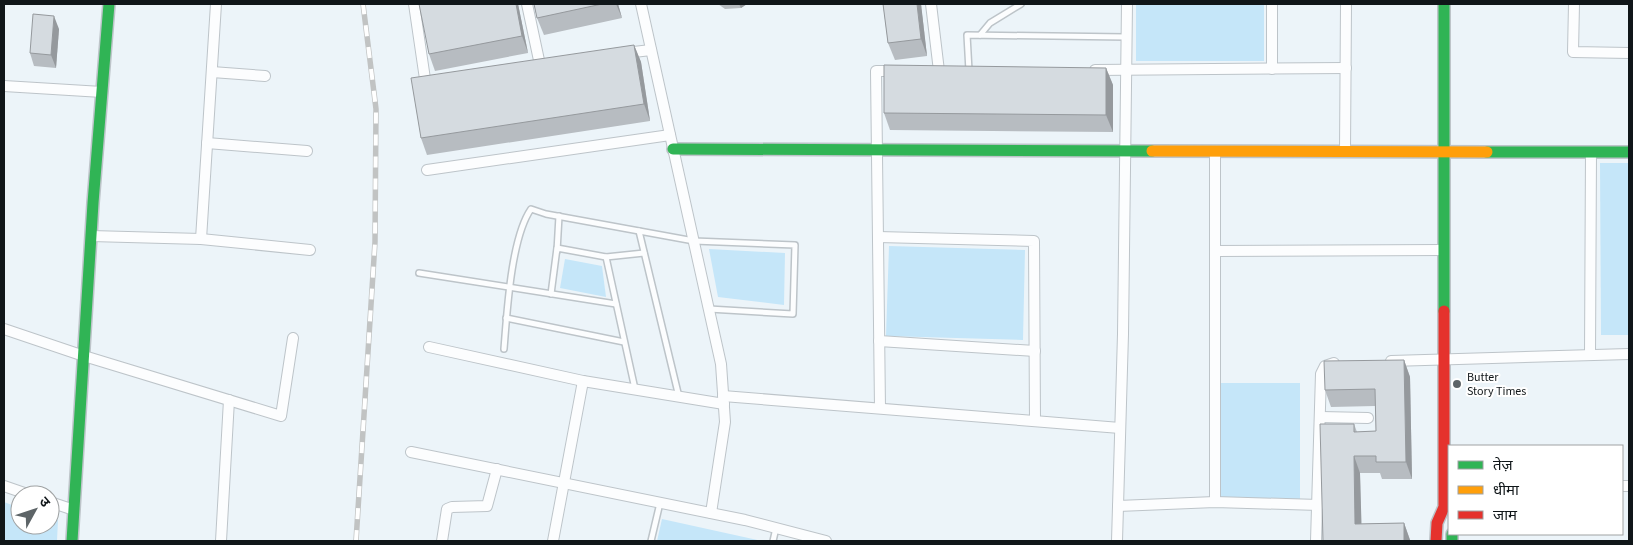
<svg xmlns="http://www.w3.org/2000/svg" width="1633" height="545" font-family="'Source Sans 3','Noto Sans Devanagari',sans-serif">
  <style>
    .park { fill: #c5e6f9 }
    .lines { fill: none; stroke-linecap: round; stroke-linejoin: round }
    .lane-casing { stroke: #bdc4c9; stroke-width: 8 }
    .street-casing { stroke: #bdc4c9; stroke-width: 12 }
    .fast-casing { stroke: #bdc4c9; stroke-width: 14 }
    .slow-casing { stroke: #bdc4c9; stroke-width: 14 }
    .jam-casing { stroke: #bdc4c9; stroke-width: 14 }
    .lane { stroke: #fcfdfe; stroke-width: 5 }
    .street { stroke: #fcfdfe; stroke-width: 10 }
    .fast { stroke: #30b455; stroke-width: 11 }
    .slow { stroke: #ff9f0a; stroke-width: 11 }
    .jam { stroke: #e5322d; stroke-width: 11 }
    .rail-casing { stroke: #c1c3c3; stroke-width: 5.5 }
    .rail { stroke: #fff; stroke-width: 4; stroke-dasharray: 11; stroke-linecap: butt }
    .wall { fill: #b7bcc1 }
    .shaded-wall { fill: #95999d }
    .building { fill: #d5dbe0; stroke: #95999d }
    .poi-dot { fill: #5d6467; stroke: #fff; stroke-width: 2 }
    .labels { text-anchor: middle; stroke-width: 4; stroke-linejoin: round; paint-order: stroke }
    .poi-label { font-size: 12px; fill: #101619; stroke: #fff; text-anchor: start }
  </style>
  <rect width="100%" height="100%" fill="#ecf4f9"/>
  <g class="park">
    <rect x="1136" y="4" width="128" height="57"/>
    <polygon points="1600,163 1629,163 1629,335 1601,335"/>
    <polygon points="889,246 1025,250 1023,340 886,336"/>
    <polygon points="709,249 785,253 784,305 718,297"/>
    <polygon points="565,259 602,266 606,297 560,288"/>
    <polygon points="1220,383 1300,383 1300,501 1221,501"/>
    <polygon points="4,502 20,508 20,525 50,525 50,517 58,520 57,541 4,541"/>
    <polygon points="662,519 762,541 657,541"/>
  </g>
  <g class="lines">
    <defs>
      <g id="lane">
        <polyline points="980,35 990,23 1021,4"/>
        <polyline points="969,71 967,35 1126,37"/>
        <polyline points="639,231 679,397"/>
        <polyline points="557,251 559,216"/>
        <polyline points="606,257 635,389"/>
        <polyline points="419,273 616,304"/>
        <polyline points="551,294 557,248 606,257 644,253"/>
        <polyline points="506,318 624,342"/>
        <path d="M504 349C507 312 511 238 531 209L546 214 694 241 795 245 793 314 709 309"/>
        <polyline points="651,541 660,503"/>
        <polyline points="773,541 776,528"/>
      </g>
      <g id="street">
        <polyline points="414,4 425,79 433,82"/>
        <polyline points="527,4 540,65"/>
        <polyline points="641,4 721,364 725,422 711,513"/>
        <polyline points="931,4 939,71"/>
        <polyline points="1272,4 1272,69"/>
        <polyline points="1574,4 1573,52 1629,53"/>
        <polyline points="625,53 651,50"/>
        <polyline points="1095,70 1346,68"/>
        <polyline points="212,72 265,76"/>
        <polyline points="4,86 102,92"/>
        <polyline points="207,143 307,151"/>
        <polyline points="1215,151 1215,502"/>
        <polyline points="1345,151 1346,4"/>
        <polyline points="427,170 670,135"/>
        <polyline points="91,236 201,239 310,250"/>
        <polyline points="878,237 1034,241 1035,421"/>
        <polyline points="201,239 216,4"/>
        <polyline points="1215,251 1444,250"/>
        <polyline points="4,329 84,356 281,416 293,338"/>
        <polyline points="879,341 1035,351"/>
        <polyline points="429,347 583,381 724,404"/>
        <polyline points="1590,355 1591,152"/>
        <polyline points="1391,361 1629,354"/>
        <polyline points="723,396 1120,428"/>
        <polyline points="880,408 876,71 898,71"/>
        <polyline points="1321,417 1368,418"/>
        <polyline points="411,452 745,520 826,541"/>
        <polyline points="4,486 30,495"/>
        <polyline points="1622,486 1629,486"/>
        <polyline points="50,502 74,510"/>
        <polyline points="1118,506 1215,502 1319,505"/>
        <polyline points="221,541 229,400"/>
        <polyline points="442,541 447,509 452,507 487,506 497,469"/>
        <polyline points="553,541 583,381"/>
        <polyline points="1117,541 1123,334 1127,4"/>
        <polyline points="1316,541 1321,374 1325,366 1334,363"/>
      </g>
      <g id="fast">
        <polyline points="1444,4 1444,311"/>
        <polyline points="673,149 1152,151"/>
        <polyline points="1487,152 1629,152"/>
        <polyline points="1452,534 1452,541"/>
        <polyline points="72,541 93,203 109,4"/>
      </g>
      <polyline id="slow" points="1152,151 1487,152"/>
      <polyline id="jam" points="1436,541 1437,523 1444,507 1444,311"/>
    </defs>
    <use href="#lane" class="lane-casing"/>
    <use href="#street" class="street-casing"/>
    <use href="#fast" class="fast-casing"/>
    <use href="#slow" class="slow-casing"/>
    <use href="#jam" class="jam-casing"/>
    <use href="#lane" class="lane"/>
    <use href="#street" class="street"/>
    <use href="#fast" class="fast"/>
    <use href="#slow" class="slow"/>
    <use href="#jam" class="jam"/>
    <defs>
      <polyline id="rail" points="356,541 375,242 376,109 363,4"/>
    </defs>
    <use href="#rail" class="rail-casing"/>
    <use href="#rail" class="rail"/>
  </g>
  <g class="wall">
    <polygon points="518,4 528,53 435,71 429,54"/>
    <polygon points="534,4 618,4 622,18 544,35 537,18"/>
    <polygon points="718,4 747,4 741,8 725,9"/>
    <polygon points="883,4 921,4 927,56 895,60 888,43"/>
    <polygon points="59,29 56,68 34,66 30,53"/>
    <polygon points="634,45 641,62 650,121 427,155 421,138"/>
    <polygon points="1106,68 1113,85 1113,132 890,130 884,113"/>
    <polygon points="1404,360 1410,377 1412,479 1382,479 1380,473 1360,473 1361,524 1404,523 1410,540 1323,541 1354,424 1357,432 1376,431 1375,406 1331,407 1325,390"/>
  </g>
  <g class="shaded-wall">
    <polygon points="516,4 518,4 528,53 522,36"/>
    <polygon points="616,4 618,4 622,18"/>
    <polygon points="739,4 747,4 741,8"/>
    <polygon points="917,4 921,4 927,56 921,39"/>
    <polygon points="54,16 59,29 56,68 51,55"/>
    <polygon points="634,45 641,62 650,121 644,104"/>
    <polygon points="1106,68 1113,85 1113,132 1106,115"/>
    <polygon points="1404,360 1410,377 1412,479 1406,462"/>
    <polygon points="1354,456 1360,473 1362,541 1355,524"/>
    <polygon points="1404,523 1410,540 1410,541 1404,541"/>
  </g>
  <g class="building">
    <polygon points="419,4 516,4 522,36 429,54"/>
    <polygon points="534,4 602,4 537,18"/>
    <polygon points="883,4 917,4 921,39 888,43"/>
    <polygon points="33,14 54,16 51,55 30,53"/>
    <polygon points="634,45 644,104 421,138 411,78"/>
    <polygon points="884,65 1106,68 1106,115 884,113"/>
    <polygon points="1404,360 1406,462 1376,462 1376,456 1354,456 1355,524 1404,523 1404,541 1323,541 1320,424 1354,424 1354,432 1376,431 1375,389 1325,390 1324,361"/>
  </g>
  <circle class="poi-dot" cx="1457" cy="384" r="5"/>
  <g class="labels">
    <g class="poi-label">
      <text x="1467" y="381">Butter<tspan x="1467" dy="14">Story Times</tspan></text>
    </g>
  </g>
  <rect width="1633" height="545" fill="none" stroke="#101619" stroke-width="10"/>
  <rect x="1448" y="445" width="175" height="90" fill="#ffffff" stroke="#9fa2a3"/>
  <rect x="1458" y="461" width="25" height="8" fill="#30b455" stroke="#9fa2a3"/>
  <text x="1493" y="470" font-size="15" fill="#101619">तेज़</text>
  <rect x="1458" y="486" width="25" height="8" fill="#ff9f0a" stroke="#9fa2a3"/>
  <text x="1493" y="495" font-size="15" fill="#101619">धीमा</text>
  <rect x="1458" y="511" width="25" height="8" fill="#e5322d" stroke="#9fa2a3"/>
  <text x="1493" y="520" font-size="15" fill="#101619">जाम</text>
  <g transform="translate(35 510) rotate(50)"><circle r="24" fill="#ffffff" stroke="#9fa2a3"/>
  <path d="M0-4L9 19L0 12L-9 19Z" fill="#5d6467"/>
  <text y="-8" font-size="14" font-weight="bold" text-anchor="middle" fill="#101619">उ</text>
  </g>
</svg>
